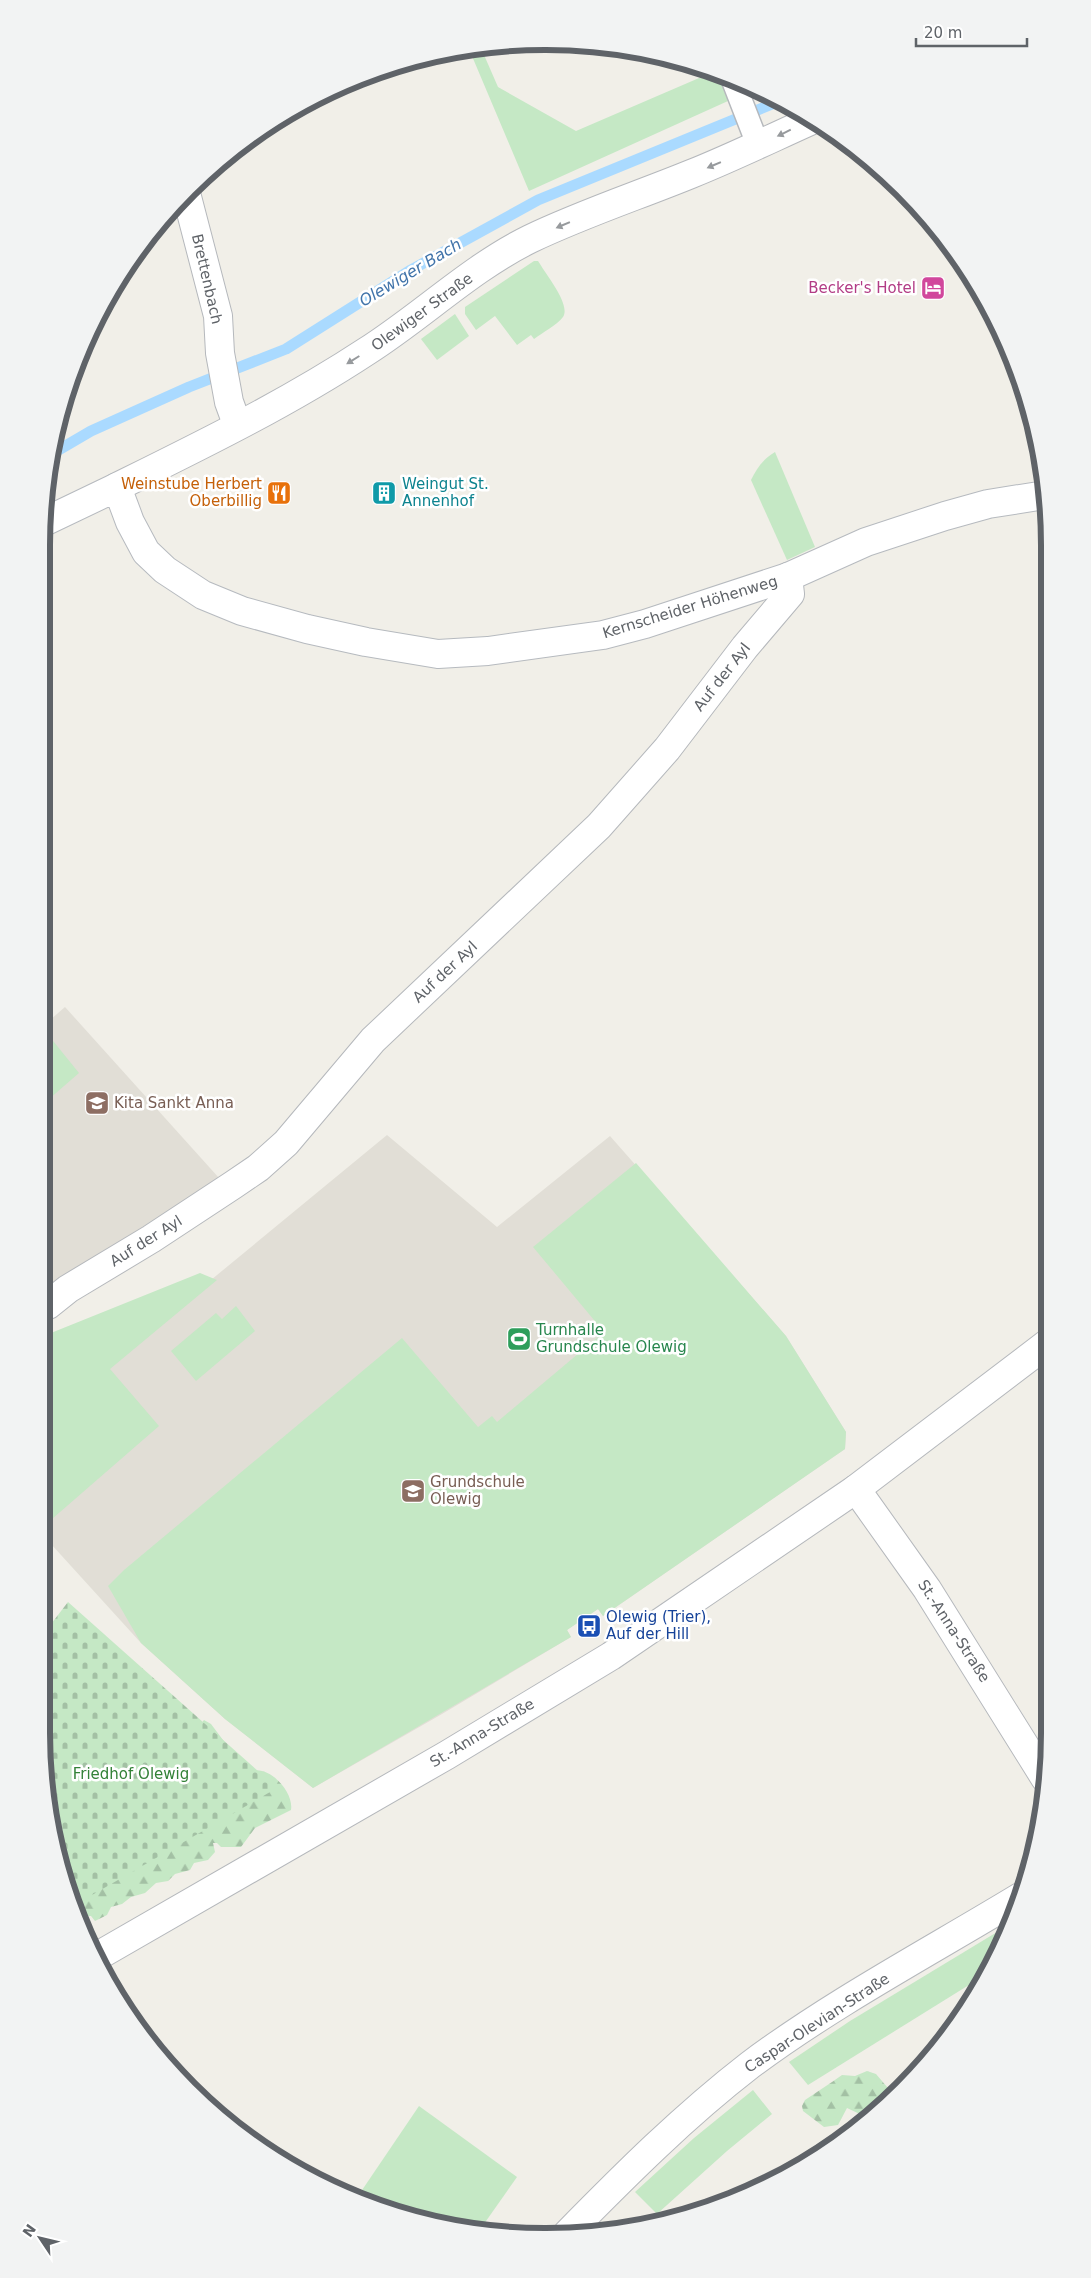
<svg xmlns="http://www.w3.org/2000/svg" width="1091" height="2278" font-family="'DejaVu Sans',sans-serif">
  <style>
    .education { fill: #e1ded6 }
    .green { fill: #c5e8c5 }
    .forest { fill: url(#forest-firs) }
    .cemetery { fill: url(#cemetery-stones) }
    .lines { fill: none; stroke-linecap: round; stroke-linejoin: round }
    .stream { stroke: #aadaff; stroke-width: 11 }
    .lane-casing { stroke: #b5b8bc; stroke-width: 25 }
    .street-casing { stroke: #b5b8bc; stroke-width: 30 }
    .secondary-casing { stroke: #b6babf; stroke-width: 30 }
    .lane { stroke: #fff; stroke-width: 22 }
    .street { stroke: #fff; stroke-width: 28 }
    .secondary { stroke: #fff; stroke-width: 28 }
    .oneway { fill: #979a9d }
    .labels { text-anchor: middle; stroke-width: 5; stroke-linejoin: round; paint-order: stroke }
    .street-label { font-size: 15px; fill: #5f6368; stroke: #fff }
    .hotel-label { font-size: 15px; fill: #b23c85; stroke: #fff; text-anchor: end }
    .food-label { font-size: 15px; fill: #c56008; stroke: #fff; text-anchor: end }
    .culture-label { font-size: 15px; fill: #0d838f; stroke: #fff; text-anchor: start }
    .education-label { font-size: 15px; fill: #785e54; stroke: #fff; text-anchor: start }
    .leisure-label { font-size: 15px; fill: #27864d; stroke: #fff; text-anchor: start }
    .transit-label { font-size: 15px; fill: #164399; stroke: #fff; text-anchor: start }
    .park-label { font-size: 15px; fill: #348238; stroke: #fff }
    .water-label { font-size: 16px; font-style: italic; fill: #4174aa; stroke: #fff }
    .rim { fill: none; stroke: #5f6368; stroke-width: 6 }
  </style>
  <defs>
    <pattern id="forest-firs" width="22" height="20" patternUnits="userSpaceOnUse" patternTransform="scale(1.25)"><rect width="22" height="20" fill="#c5e8c5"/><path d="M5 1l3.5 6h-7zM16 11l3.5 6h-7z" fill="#a3c0a4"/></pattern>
    <pattern id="cemetery-stones" width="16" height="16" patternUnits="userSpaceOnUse" patternTransform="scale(1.25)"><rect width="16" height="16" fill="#c5e8c5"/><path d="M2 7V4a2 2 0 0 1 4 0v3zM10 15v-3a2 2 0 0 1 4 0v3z" fill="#a3c0a4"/></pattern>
  </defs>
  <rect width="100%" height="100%" fill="#f1efe8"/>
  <g class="education">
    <polygon points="65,1007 219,1178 41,1295 41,1028"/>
    <polygon points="387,1135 497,1227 610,1136 786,1336 846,1432 845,1449 603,1616 598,1609 567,1630 571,1637 442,1714 313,1788 225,1719 141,1643 41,1533 41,1420"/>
  </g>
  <g class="green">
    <polygon points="481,48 498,87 576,131 713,72 717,73 728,101 529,191 469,49"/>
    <path d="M534 261H538L540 264C547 276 571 305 563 317 556 326 543 332 534 339L531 335 517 345 495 316 476 330 465 314V307Z"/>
    <polygon points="455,314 469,336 437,360 421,339"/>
    <path d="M775 452 815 547 787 560 751 480C757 468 763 459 775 452Z"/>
    <polygon points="41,1026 79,1073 41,1106"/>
    <polygon points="636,1163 786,1336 846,1432 845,1449 603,1616 598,1609 567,1630 571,1637 313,1788 225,1719 141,1643 108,1586 124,1570 402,1338 478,1427 492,1416 497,1422 604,1332 533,1247"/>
    <polygon points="200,1273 217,1280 110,1369 159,1426 52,1519 44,1511 41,1512 41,1337"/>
    <polygon points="236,1306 255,1331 196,1381 171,1351 216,1313 222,1319"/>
    <polygon points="1012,1923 985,1975 808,2085 789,2062 850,2021"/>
    <polygon points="753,2090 772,2114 727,2151 657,2214 635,2192 694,2138"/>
    <polygon points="419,2106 517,2177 479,2231 447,2227 356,2199"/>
  </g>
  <g class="forest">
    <path d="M204 1720 211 1724 229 1748 252 1771C270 1766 294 1792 291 1810L255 1828 241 1847H221L217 1843H213L215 1852 208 1860 194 1863 190 1870 175 1874 168 1881 156 1883 145 1893 131 1897 122 1904 111 1907 107 1915 95 1921 91 1916H87L81 1923 68 1895 51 1831 46 1777 50 1779 199 1726Z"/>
    <polygon points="867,2071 876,2074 893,2094 867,2119 864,2116 847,2108 838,2125 824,2127 803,2111 802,2106 805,2100 832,2082 842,2075 855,2076"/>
  </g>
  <polygon class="cemetery" points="68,1602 277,1788 73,1906 68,1895 51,1831 41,1732 41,1637"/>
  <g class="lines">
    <polyline class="stream" points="50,455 91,431 189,387 286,349 411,270 538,200 777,102"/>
    <defs>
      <polyline id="lane" points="732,78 758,145"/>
      <g id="street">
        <polyline points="186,193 218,316 220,353 229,402 237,424"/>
        <path d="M117 487C202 445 288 403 367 351 422 316 471 268 530 239 582 214 637 196 691 174 731 158 770 139 810 121"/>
        <polyline points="41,1308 48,1305 68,1289 151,1239 233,1185 258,1168 286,1143 373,1040 599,826 667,749 745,647 790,594 788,577"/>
        <polyline points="856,1489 927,1589 1045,1778"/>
        <polyline points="96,1957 447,1755 611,1656 856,1489 1048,1343"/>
        <path d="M567 2234C625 2175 684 2116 750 2065 833 2003 931 1951 1020 1897"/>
      </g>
      <polyline id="secondary" points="44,522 117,487 130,522 146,552 165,570 203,595 242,611 307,629 366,642 438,654 488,651 603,635 645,624 788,577 866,542 945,516 988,504 1045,495"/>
    </defs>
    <use href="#lane" class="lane-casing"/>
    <use href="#street" class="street-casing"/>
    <use href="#secondary" class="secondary-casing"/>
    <use href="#lane" class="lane"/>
    <use href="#street" class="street"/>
    <use href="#secondary" class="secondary"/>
  </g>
  <defs><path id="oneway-solid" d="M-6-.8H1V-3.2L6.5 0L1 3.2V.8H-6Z" transform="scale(1.25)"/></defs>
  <g class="oneway">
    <use href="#oneway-solid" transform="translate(784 133) rotate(154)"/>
    <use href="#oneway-solid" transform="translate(714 165) rotate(157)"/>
    <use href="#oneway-solid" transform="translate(563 225) rotate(157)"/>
    <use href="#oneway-solid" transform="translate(353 360) rotate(148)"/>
  </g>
  <defs>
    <symbol id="hotel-square" viewBox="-11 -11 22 22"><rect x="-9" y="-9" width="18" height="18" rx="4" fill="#d1479c" stroke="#fff"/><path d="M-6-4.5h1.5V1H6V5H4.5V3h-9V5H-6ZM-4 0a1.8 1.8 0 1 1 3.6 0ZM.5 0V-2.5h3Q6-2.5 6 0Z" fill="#fff"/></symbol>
    <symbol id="restaurant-square" viewBox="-11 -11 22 22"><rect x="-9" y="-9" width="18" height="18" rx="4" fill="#e8710a" stroke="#fff"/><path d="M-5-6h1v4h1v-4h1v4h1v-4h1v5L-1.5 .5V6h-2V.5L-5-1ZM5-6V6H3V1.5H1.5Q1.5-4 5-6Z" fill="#fff"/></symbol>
    <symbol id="building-square" viewBox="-11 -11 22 22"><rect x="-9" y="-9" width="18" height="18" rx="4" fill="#0f9aa8" stroke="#fff"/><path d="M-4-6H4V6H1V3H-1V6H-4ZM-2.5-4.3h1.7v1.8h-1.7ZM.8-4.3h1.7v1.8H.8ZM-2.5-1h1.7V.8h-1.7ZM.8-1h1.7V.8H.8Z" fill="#fff"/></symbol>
    <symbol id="school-square" viewBox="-11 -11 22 22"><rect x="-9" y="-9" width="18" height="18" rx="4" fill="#8d6e63" stroke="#fff"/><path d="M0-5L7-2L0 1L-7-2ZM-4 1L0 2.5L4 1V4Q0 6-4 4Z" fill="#fff"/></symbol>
    <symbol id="stadium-square" viewBox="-11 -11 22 22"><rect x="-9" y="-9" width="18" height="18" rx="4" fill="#2e9e5b" stroke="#fff"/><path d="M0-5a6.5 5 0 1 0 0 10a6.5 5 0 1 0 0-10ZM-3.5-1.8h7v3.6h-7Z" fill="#fff"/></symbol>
    <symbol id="bus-square" viewBox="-11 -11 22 22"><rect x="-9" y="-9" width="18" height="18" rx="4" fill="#1a4fb4" stroke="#fff"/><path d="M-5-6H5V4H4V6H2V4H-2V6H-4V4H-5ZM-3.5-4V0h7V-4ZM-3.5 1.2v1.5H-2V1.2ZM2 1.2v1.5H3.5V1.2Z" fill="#fff"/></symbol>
  </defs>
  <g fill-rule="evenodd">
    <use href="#hotel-square" x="919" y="274" width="28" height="28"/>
    <use href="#restaurant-square" x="265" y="479" width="28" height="28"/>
    <use href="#building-square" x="370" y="479" width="28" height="28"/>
    <use href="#school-square" x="83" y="1089" width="28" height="28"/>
    <use href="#stadium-square" x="505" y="1325" width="28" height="28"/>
    <use href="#school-square" x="399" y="1477" width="28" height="28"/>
    <use href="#bus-square" x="575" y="1612" width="28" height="28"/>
  </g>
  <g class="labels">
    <g class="street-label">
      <text transform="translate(207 279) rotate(77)" y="5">Brettenbach</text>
      <text transform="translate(422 312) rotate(-36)" y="5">Olewiger Straße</text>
      <text transform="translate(690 607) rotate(-17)" y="5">Kernscheider Höhenweg</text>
      <text transform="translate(722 677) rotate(-52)" y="5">Auf der Ayl</text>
      <text transform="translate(445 972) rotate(-43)" y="5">Auf der Ayl</text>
      <text transform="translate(146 1241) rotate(-32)" y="5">Auf der Ayl</text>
      <text transform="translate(954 1631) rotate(57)" y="5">St.-Anna-Straße</text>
      <text transform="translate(482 1733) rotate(-31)" y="5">St.-Anna-Straße</text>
      <text transform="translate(817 2023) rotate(-33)" y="5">Caspar-Olevian-Straße</text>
    </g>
    <g class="hotel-label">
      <text x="916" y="293">Becker's Hotel</text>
    </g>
    <g class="food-label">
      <text x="262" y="489">Weinstube Herbert<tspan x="262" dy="17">Oberbillig</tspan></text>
    </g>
    <g class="culture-label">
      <text x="402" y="489">Weingut St.<tspan x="402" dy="17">Annenhof</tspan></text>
    </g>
    <g class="education-label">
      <text x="114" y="1108">Kita Sankt Anna</text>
      <text x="430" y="1487">Grundschule<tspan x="430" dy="17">Olewig</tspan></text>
    </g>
    <g class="leisure-label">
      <text x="536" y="1335">Turnhalle<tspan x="536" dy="17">Grundschule Olewig</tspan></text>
    </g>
    <g class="transit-label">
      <text x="606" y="1622">Olewig (Trier),<tspan x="606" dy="17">Auf der Hill</tspan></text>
    </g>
    <g class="park-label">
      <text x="131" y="1779">Friedhof Olewig</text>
    </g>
    <g class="water-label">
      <text transform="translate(410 272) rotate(-31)" y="6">Olewiger Bach</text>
    </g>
  </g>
  <path d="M0 0H1091V2278H0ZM545 50H546A495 495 0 0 1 1041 545V1733A495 495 0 0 1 546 2228H545A495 495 0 0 1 50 1733V545A495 495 0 0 1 545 50Z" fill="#f2f3f3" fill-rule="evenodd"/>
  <path class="rim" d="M545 50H546A495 495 0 0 1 1041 545V1733A495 495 0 0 1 546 2228H545A495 495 0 0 1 50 1733V545A495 495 0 0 1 545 50Z"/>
  <g transform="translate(40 2238) rotate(305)" stroke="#ffffff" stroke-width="4" paint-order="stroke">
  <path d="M0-4L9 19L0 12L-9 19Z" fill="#5f6368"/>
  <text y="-8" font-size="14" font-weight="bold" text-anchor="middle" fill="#5f6368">N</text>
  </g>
  <path d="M916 38v8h111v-8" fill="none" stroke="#5f6368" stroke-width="2.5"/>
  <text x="924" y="38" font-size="15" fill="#5f6368" stroke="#ffffff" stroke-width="4" paint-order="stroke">20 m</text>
</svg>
